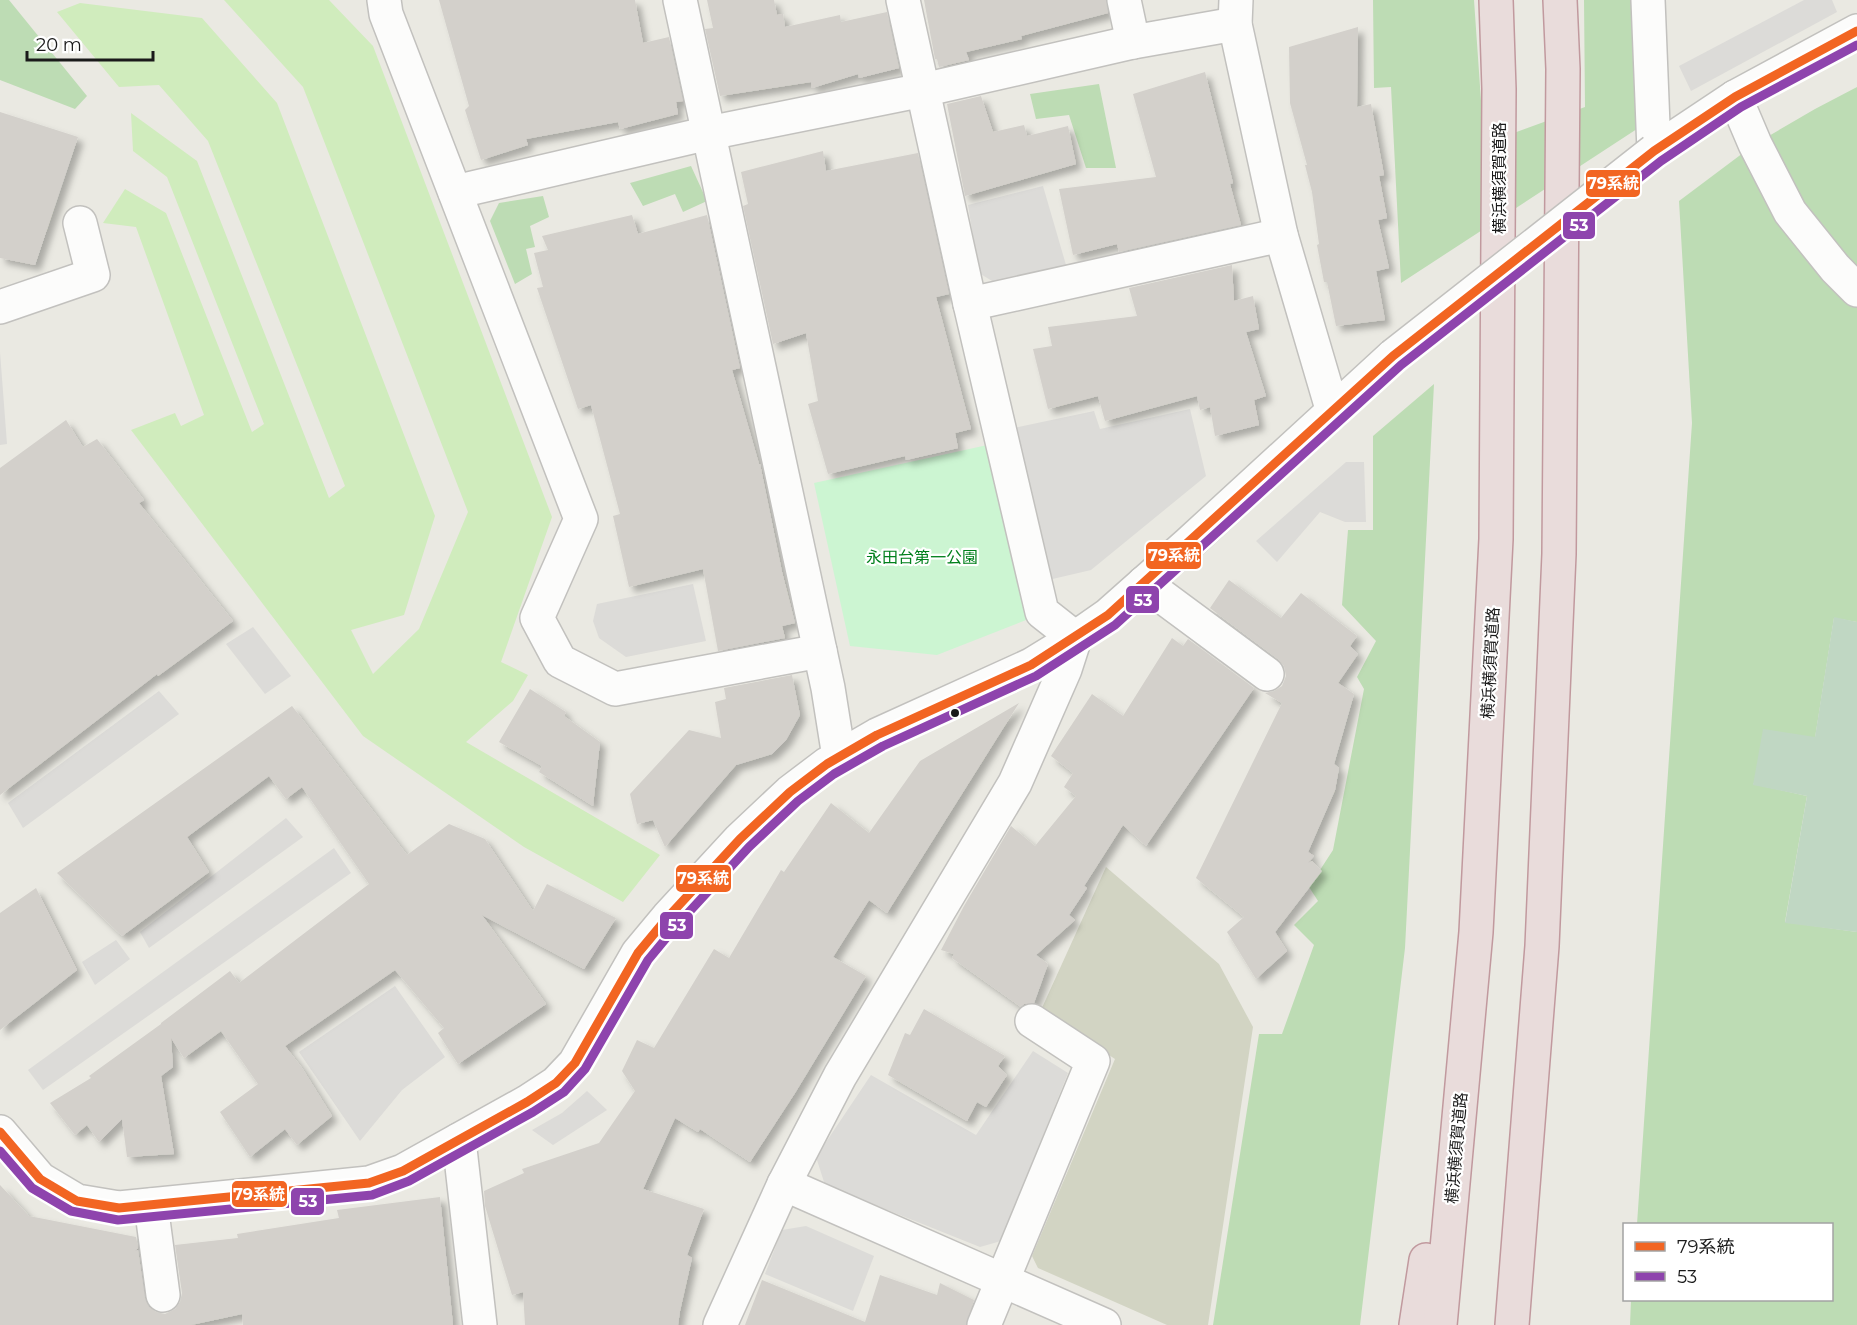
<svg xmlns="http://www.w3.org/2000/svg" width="1857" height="1325" font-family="Montserrat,'Noto Sans JP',sans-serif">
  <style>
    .construction { fill: #d2d4c3 }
    .grass { fill: #d0ecbd }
    .forest { fill: #bddcb4 }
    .cemetery { fill: #c0d7c3 }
    .park { fill: #ccf5d2 }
    .parking { fill: #dcdbd8 }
    .building { fill: #d3d0cb; filter: url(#shadow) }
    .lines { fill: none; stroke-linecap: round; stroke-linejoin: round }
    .minor-casing { stroke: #c2c1be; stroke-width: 36 }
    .highway-casing { stroke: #c1999e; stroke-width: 36 }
    .minor { stroke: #fcfcfb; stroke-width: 33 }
    .highway { stroke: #e9dcdb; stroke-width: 33 }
    .minor-bridge-casing { stroke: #c2c1be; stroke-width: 36; stroke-linecap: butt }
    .minor-bridge { stroke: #fcfcfb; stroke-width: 33 }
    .bus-1-casing { stroke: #fff; stroke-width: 14 }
    .bus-2-casing { stroke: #fff; stroke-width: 14 }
    .bus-1 { stroke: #f26522; stroke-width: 9 }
    .bus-2 { stroke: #8e44ad; stroke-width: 9 }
    .bus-dot { fill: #1a1a1a; stroke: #fff; stroke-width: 2 }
    .labels { text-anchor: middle; stroke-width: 4.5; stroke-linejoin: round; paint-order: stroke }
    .street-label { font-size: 16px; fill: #1a1a1a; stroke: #fff }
    .park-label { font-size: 16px; fill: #01801c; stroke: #fff }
    .line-badge { stroke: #fff; stroke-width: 2 }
    .badge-label { font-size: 16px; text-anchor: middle; font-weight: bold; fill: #fff }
  </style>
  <defs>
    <filter id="shadow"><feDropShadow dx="5.5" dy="5.5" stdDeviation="3" flood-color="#0004"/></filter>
  </defs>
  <rect width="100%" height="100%" fill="#eae9e2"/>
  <polygon class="construction" points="1106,867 1219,964 1253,1027 1208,1325 1167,1325 1038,1268 1032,1256 1115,1059 1041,1010"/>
  <polygon class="grass" points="224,0 329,0 373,46 552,517 501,662 528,675 513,701 466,742 660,855 623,902 524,847 363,736 131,430 175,413 181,426 204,415 136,227 103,223 125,189 166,213 252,432 264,424 167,177 133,151 131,113 197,161 329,498 345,486 208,141 159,85 119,87 57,12 80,3 202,18 277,103 435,516 404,615 351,630 373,674 419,629 468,512 303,87"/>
  <g class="forest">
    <polygon points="0,0 9,0 87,96 75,109 0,80"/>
    <polygon points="1373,0 1474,0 1484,144 1585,107 1584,0 1637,0 1643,125 1401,283 1391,87 1374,88"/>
    <polygon points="1099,84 1116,168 1086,168 1069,115 1036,119 1030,94"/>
    <polygon points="1857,87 1857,622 1834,618 1815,738 1753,784 1807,796 1785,922 1857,932 1857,1325 1630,1325 1631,1300 1832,1300 1832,1224 1637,1224 1692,423 1679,201 1755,144 1815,109"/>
    <polygon points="691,166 707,201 683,212 675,194 643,206 630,183"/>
    <polygon points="543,196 549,217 530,226 535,247 526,249 532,274 515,284 490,221 499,203"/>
    <polygon points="1434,384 1405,948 1360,1325 1213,1325 1259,1034 1282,1034 1314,945 1294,925 1318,901 1309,887 1333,850 1364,689 1357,677 1376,641 1342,605 1348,530 1373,530 1373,436"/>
  </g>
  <polygon class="cemetery" points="1834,617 1857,622 1857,932 1785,923 1807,796 1753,785 1763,729 1815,737"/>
  <polygon class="park" points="992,444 1026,620 937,655 850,646 814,483"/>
  <g class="parking">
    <polygon points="1804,0 1832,0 1837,12 1691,91 1679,66"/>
    <polygon points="1043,186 1066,265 997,284 979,273 968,205"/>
    <polygon points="0,352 7,444 0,445"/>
    <polygon points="1190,409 1206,476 1091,570 1044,581 1014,428 1094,411 1100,429"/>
    <polygon points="1346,462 1364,462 1366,522 1345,522 1320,512 1277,562 1256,541"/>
    <polygon points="693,584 706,641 626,657 599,638 593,621 597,604"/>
    <polygon points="253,627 291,676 265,694 226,644"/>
    <polygon points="159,691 179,714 23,828 8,803"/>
    <polygon points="286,818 303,837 149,948 140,932"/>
    <polygon points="334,848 351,873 43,1090 28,1070"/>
    <polygon points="116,940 130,959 95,985 82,962"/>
    <polygon points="395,986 445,1057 402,1090 360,1141 299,1052"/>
    <polygon points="1033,1051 1068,1073 1001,1241 980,1247 825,1185 816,1157 871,1075 976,1135"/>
    <polygon points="587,1091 607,1110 553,1145 532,1130 562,1113"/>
    <polygon points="806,1226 874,1256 853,1311 765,1274 782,1230"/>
  </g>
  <g class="building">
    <polygon points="439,0 635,0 643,43 669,37 683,101 676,102 678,114 620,129 618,122 526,139 528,145 481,160 465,110 469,106"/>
    <polygon points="707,0 774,0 777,15 783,14 785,27 840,15 841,22 887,12 899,68 859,78 858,74 812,88 811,82 720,96 705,29 713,28"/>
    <polygon points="924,0 1106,0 1108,13 1021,36 1022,39 966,52 969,60 939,67 937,59 935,59"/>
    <polygon points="1358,27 1357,107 1371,104 1384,175 1379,176 1387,218 1378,220 1389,268 1376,271 1385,320 1336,326 1327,282 1324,282 1317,245 1319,244 1312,192 1305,165 1307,165 1290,103 1289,47"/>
    <polygon points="1205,72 1233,183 1230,184 1241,225 1119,252 1117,244 1073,255 1059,189 1156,177 1133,94"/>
    <polygon points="981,96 993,132 1024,125 1027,136 1068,126 1076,164 965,196 947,104"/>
    <polygon points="0,112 78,137 35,265 0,258"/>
    <polygon points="823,151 826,171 918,153 949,294 936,297 971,429 955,433 958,448 906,460 905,456 828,474 808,404 818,401 806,333 773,344 743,206 748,204 741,172"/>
    <polygon points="632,215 638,234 707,215 740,368 732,370 759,464 760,464 782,572 795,623 782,626 785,638 718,651 703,569 629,587 613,516 620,514 591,405 578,409 537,288 543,287 534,253 548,250 542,236"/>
    <polygon points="1232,265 1234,301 1253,296 1259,329 1246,332 1266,396 1254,400 1259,425 1215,436 1210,407 1200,410 1197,396 1105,421 1098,396 1048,409 1033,349 1052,346 1048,327 1137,316 1129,288"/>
    <polygon points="66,420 83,447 97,439 144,500 139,503 233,621 158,676 157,674 0,795 0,468"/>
    <polygon points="1229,580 1281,618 1301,593 1357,636 1350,646 1358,654 1338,683 1354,694 1334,764 1339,768 1335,790 1308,852 1314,856 1308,863 1312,861 1322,871 1275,932 1287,951 1256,979 1227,932 1244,917 1196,878 1282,703 1265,693 1274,691 1282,686 1286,676 1284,666 1278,659 1210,608"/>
    <polygon points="1172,638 1183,646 1188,639 1254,688 1146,846 1123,825 1084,886 1087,888 1069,915 1075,920 1036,955 1048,964 1034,1003 1024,1004 1021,1007 952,958 954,954 941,950 964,906 1011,826 1035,846 1076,796 1064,787 1073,773 1051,756 1092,694 1123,716"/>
    <polygon points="792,675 800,715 786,740 772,754 736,765 665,847 653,820 637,824 630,794 689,730 721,738 715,702 726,699 724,688"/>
    <polygon points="530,689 566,712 564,716 600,742 593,806 539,772 542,766 499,742"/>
    <polygon points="1019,703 887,913 869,900 833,957 866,976 795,1093 750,1162 700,1129 698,1132 675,1118 643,1189 704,1209 687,1255 692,1258 680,1311 678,1325 525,1325 523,1292 512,1295 485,1206 484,1191 524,1173 522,1169 599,1143 635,1091 622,1071 637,1040 654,1048 714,949 729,958 781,870 784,872 831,803 869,833 920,761"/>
    <polygon points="292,706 407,855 449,824 485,839 533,911 547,884 616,918 584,969 482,915 546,1004 458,1064 438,1033 444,1028 395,970 285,1046 302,1068 332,1116 297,1145 285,1129 250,1157 220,1112 258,1084 221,1031 184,1058 171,1038 173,1067 161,1076 174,1154 127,1157 122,1119 99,1142 87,1125 75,1135 50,1103 91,1078 89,1076 161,1024 161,1023 230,971 239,983 369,884 302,787 286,799 269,776 187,837 209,872 122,936 57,873"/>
    <polygon points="36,888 77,970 0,1030 0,913"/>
    <polygon points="924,1009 1005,1056 998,1066 1007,1075 986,1107 977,1102 967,1121 888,1075 905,1033 910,1035"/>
    <polygon points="0,1185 29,1216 136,1237 138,1248 135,1251 138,1250 145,1298 149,1307 156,1312 165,1314 175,1309 180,1302 182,1293 175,1245 238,1238 237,1234 339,1218 337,1210 440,1197 453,1325 243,1325 242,1314 191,1325 0,1325"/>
    <polygon points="880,1275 937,1295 940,1283 974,1300 966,1325 745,1325 762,1280 865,1322"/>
  </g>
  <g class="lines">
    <defs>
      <g id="minor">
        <polyline points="384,0 386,14 581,519 537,618 560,661 615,689 820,651"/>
        <polyline points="680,0 828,688 839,757"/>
        <polyline points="903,0 970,304 1042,612 1075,638"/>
        <polyline points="1124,0 1133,42"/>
        <polyline points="1236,0 1235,24 1281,235 1333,412"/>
        <polyline points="1648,0 1654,151"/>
        <polyline points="1735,97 1755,144 1790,212 1835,268 1857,290"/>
        <polyline points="1654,151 1735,97 1857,31"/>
        <polyline points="455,192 709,133 923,90 1133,42 1235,24"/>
        <polyline points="970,304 1281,235"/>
        <polyline points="0,307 93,275 80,223"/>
        <polyline points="1144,583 1267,674"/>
        <polyline points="0,1132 40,1179 77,1201 119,1208 369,1183 403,1171 527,1102 556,1083 575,1063 638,953 668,917 740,839 790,792 827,764 877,735 1031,665 1075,638 1108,615 1188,544 1393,356"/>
        <polyline points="459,1140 480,1325"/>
        <polyline points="784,1184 1104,1325"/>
        <polyline points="151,1205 163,1295"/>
        <polyline points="720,1325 784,1184 840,1076 1015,783 1065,669 1075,638"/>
        <polyline points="984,1325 1093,1061 1032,1021"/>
      </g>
      <g id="highway">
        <polyline points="1416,1325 1426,1260"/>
        <polyline points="1440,1325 1476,932 1496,539 1499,89 1496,0"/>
        <polyline points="1512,1325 1542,946 1559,554 1563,69 1560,0"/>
      </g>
    </defs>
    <use href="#minor" class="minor-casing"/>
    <use href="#highway" class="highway-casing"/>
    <use href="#minor" class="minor"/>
    <use href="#highway" class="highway"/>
    <defs>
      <polyline id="minor-bridge" points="1393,356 1654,151"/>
    </defs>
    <use href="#minor-bridge" class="minor-bridge-casing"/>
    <use href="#minor-bridge" class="minor-bridge"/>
    <defs>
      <polyline id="bus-1" points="0,1132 40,1179 77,1201 119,1208 369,1183 403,1171 527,1102 556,1083 575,1063 638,953 668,917 740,839 790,792 827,764 877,735 1031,665 1108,615 1393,356 1654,151 1735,97 1857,31"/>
      <polyline id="bus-2" points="0,1151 32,1188 71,1211 118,1220 372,1195 409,1181 533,1112 564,1092 585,1069 648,960 677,925 749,847 798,801 834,774 883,746 1036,676 1115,625 1401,365 1661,161 1741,107 1857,45"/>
    </defs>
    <use href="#bus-1" class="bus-1-casing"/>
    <use href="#bus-2" class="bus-2-casing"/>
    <use href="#bus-1" class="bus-1"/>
    <use href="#bus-2" class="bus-2"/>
  </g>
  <circle class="bus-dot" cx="955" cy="713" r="5"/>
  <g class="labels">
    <g class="street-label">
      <text transform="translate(1499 178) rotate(-90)" y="6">横浜横須賀道路</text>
      <text transform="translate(1490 663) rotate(-87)" y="6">横浜横須賀道路</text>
      <text transform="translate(1456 1148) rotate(-85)" y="6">横浜横須賀道路</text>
    </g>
    <g class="park-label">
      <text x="922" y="563">永田台第一公園</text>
    </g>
  </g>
  <g class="line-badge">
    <rect x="1585" y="169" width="56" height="29" rx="6" fill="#f26522"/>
    <rect x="1562" y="211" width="34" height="29" rx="6" fill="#8e44ad"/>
    <rect x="1145" y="541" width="57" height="29" rx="6" fill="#f26522"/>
    <rect x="1125" y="585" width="35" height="29" rx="6" fill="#8e44ad"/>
    <rect x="675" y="864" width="57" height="29" rx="6" fill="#f26522"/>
    <rect x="659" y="911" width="35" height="29" rx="6" fill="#8e44ad"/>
    <rect x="231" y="1180" width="57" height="28" rx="6" fill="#f26522"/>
    <rect x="290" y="1187" width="35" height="29" rx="6" fill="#8e44ad"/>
  </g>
  <g class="badge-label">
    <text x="1613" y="189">79系統</text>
    <text x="1579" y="231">53</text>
    <text x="1174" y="561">79系統</text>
    <text x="1143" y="606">53</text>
    <text x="703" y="884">79系統</text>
    <text x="677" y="931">53</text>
    <text x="259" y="1200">79系統</text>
    <text x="308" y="1207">53</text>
  </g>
  <rect x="1623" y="1223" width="210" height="78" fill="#ffffff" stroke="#a3a3a3" stroke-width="1.5"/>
  <rect x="1635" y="1242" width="30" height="9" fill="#f26522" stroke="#a3a3a3" stroke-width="1.5"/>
  <text x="1677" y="1253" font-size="18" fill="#1a1a1a">79系統</text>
  <rect x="1635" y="1272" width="30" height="9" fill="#8e44ad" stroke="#a3a3a3" stroke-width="1.5"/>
  <text x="1677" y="1283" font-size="18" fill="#1a1a1a">53</text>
  <path d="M27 51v9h126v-9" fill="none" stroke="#1a1a1a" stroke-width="3"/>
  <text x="36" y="51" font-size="18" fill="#1a1a1a" stroke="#ffffff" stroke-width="4.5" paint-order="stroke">20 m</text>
</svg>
